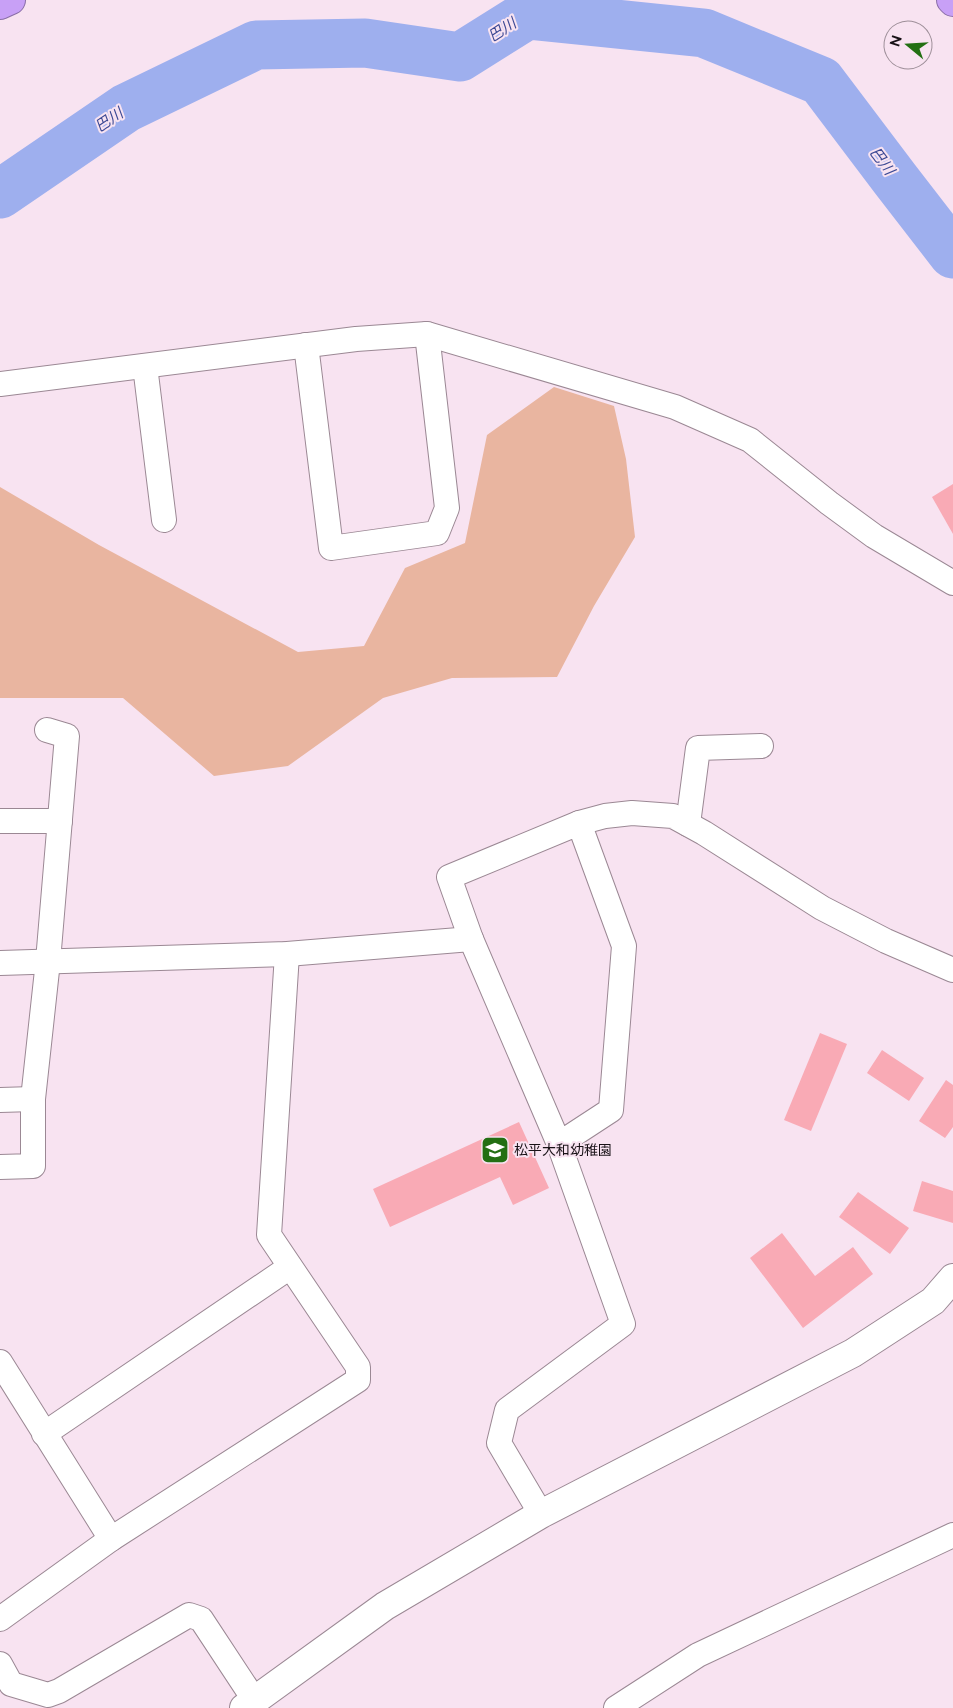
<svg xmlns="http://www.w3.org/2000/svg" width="953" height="1708" font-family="Raleway,'Noto Sans JP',sans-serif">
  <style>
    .green { fill: #e9b5a0 }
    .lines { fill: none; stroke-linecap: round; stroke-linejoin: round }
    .river { stroke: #9eafee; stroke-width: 49 }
    .building { fill: #f9aab5 }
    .street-casing { stroke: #9b8894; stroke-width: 26 }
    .secondary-casing { stroke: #9b8894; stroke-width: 30 }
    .highway-casing { stroke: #8a6ea8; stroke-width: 30 }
    .street { stroke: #fff; stroke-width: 24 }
    .secondary { stroke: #fff; stroke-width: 28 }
    .highway { stroke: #c8a0f6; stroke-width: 28 }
    .labels { text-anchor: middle; stroke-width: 4; stroke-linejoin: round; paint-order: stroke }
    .poi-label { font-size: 14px; fill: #181116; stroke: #f8e3f1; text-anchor: start }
    .water-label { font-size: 15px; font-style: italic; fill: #3c4994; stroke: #f8e3f1 }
  </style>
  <rect width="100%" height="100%" fill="#f8e3f1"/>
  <polygon class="green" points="554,387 614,406 626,459 635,537 594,606 557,677 452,678 383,698 288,766 214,776 123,698 0,698 0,487 99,545 298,652 364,646 405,568 465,543 487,435"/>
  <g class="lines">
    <polyline class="river" points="0,194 126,108 256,45 365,43 460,57 527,15 704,33 821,81 895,179 953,254"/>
  </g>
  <g class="building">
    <polygon points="953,484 953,534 932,497"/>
    <polygon points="820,1033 847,1044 811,1131 784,1120"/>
    <polygon points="882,1050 924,1078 909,1101 867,1073"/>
    <polygon points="946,1080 953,1085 953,1127 945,1138 919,1121"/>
    <polygon points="519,1122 549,1188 513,1205 500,1177 390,1227 373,1189"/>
    <polygon points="922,1181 953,1191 953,1223 913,1211"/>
    <polygon points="858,1192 909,1228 890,1254 839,1217"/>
    <polygon points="782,1233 815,1276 853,1247 873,1274 803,1328 750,1258"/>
  </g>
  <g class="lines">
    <defs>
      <g id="street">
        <polyline points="306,345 331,548 437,533 447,508 427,334"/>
        <polyline points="145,366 164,520"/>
        <polyline points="0,384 356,339 427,334 675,407 750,440 829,503 874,536 953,583"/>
        <polyline points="0,821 60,821"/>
        <polyline points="579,823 605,816 632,813 673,816 704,833 822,908 886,941 953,970"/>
        <polyline points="688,824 698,748 761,746"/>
        <polyline points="0,963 287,954 471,939"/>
        <polyline points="0,1100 33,1099"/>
        <polyline points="0,1167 33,1166 33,1099 48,961 67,736 47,730"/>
        <polyline points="0,1362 111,1539"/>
        <polyline points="44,1434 290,1267"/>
        <polyline points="541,1514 499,1443 507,1410 623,1324 559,1144 471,939 449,877 579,823 624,946 611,1110 559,1144"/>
        <polyline points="0,1619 111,1539 358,1380 358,1367 269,1235 287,954"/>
        <polyline points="0,1664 11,1684 48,1695 59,1691 189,1615 201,1619 255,1701"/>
        <polyline points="616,1708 698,1655 953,1535"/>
      </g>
      <polyline id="secondary" points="244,1708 385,1606 541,1514 853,1353 933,1301 953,1278"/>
      <g id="highway">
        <polyline points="951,0 953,2"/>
        <polyline points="0,5 11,0"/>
      </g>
    </defs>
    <use href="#street" class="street-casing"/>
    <use href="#secondary" class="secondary-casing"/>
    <use href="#highway" class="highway-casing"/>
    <use href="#street" class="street"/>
    <use href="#secondary" class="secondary"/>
    <use href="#highway" class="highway"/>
  </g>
  <defs>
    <symbol id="school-square" viewBox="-11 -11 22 22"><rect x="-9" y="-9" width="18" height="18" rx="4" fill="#236f13" stroke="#f8e3f1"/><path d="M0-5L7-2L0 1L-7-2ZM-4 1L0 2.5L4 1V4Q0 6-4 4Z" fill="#fff"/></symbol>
  </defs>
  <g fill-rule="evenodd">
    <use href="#school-square" x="479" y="1134" width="32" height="32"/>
  </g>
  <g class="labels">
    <g class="poi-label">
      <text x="514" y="1155">松平大和幼稚園</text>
    </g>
    <g class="water-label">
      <text transform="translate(502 30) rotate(-33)" y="5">巴川</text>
      <text transform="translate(109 120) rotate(-34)" y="5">巴川</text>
      <text transform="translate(882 161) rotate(53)" y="5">巴川</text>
    </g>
  </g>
  <g transform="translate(908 45) rotate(288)"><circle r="24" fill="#f8e3f1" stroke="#9e8f99"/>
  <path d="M0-4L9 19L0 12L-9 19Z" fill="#236f13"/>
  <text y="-8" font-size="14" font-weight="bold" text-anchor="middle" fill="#181116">N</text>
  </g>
</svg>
